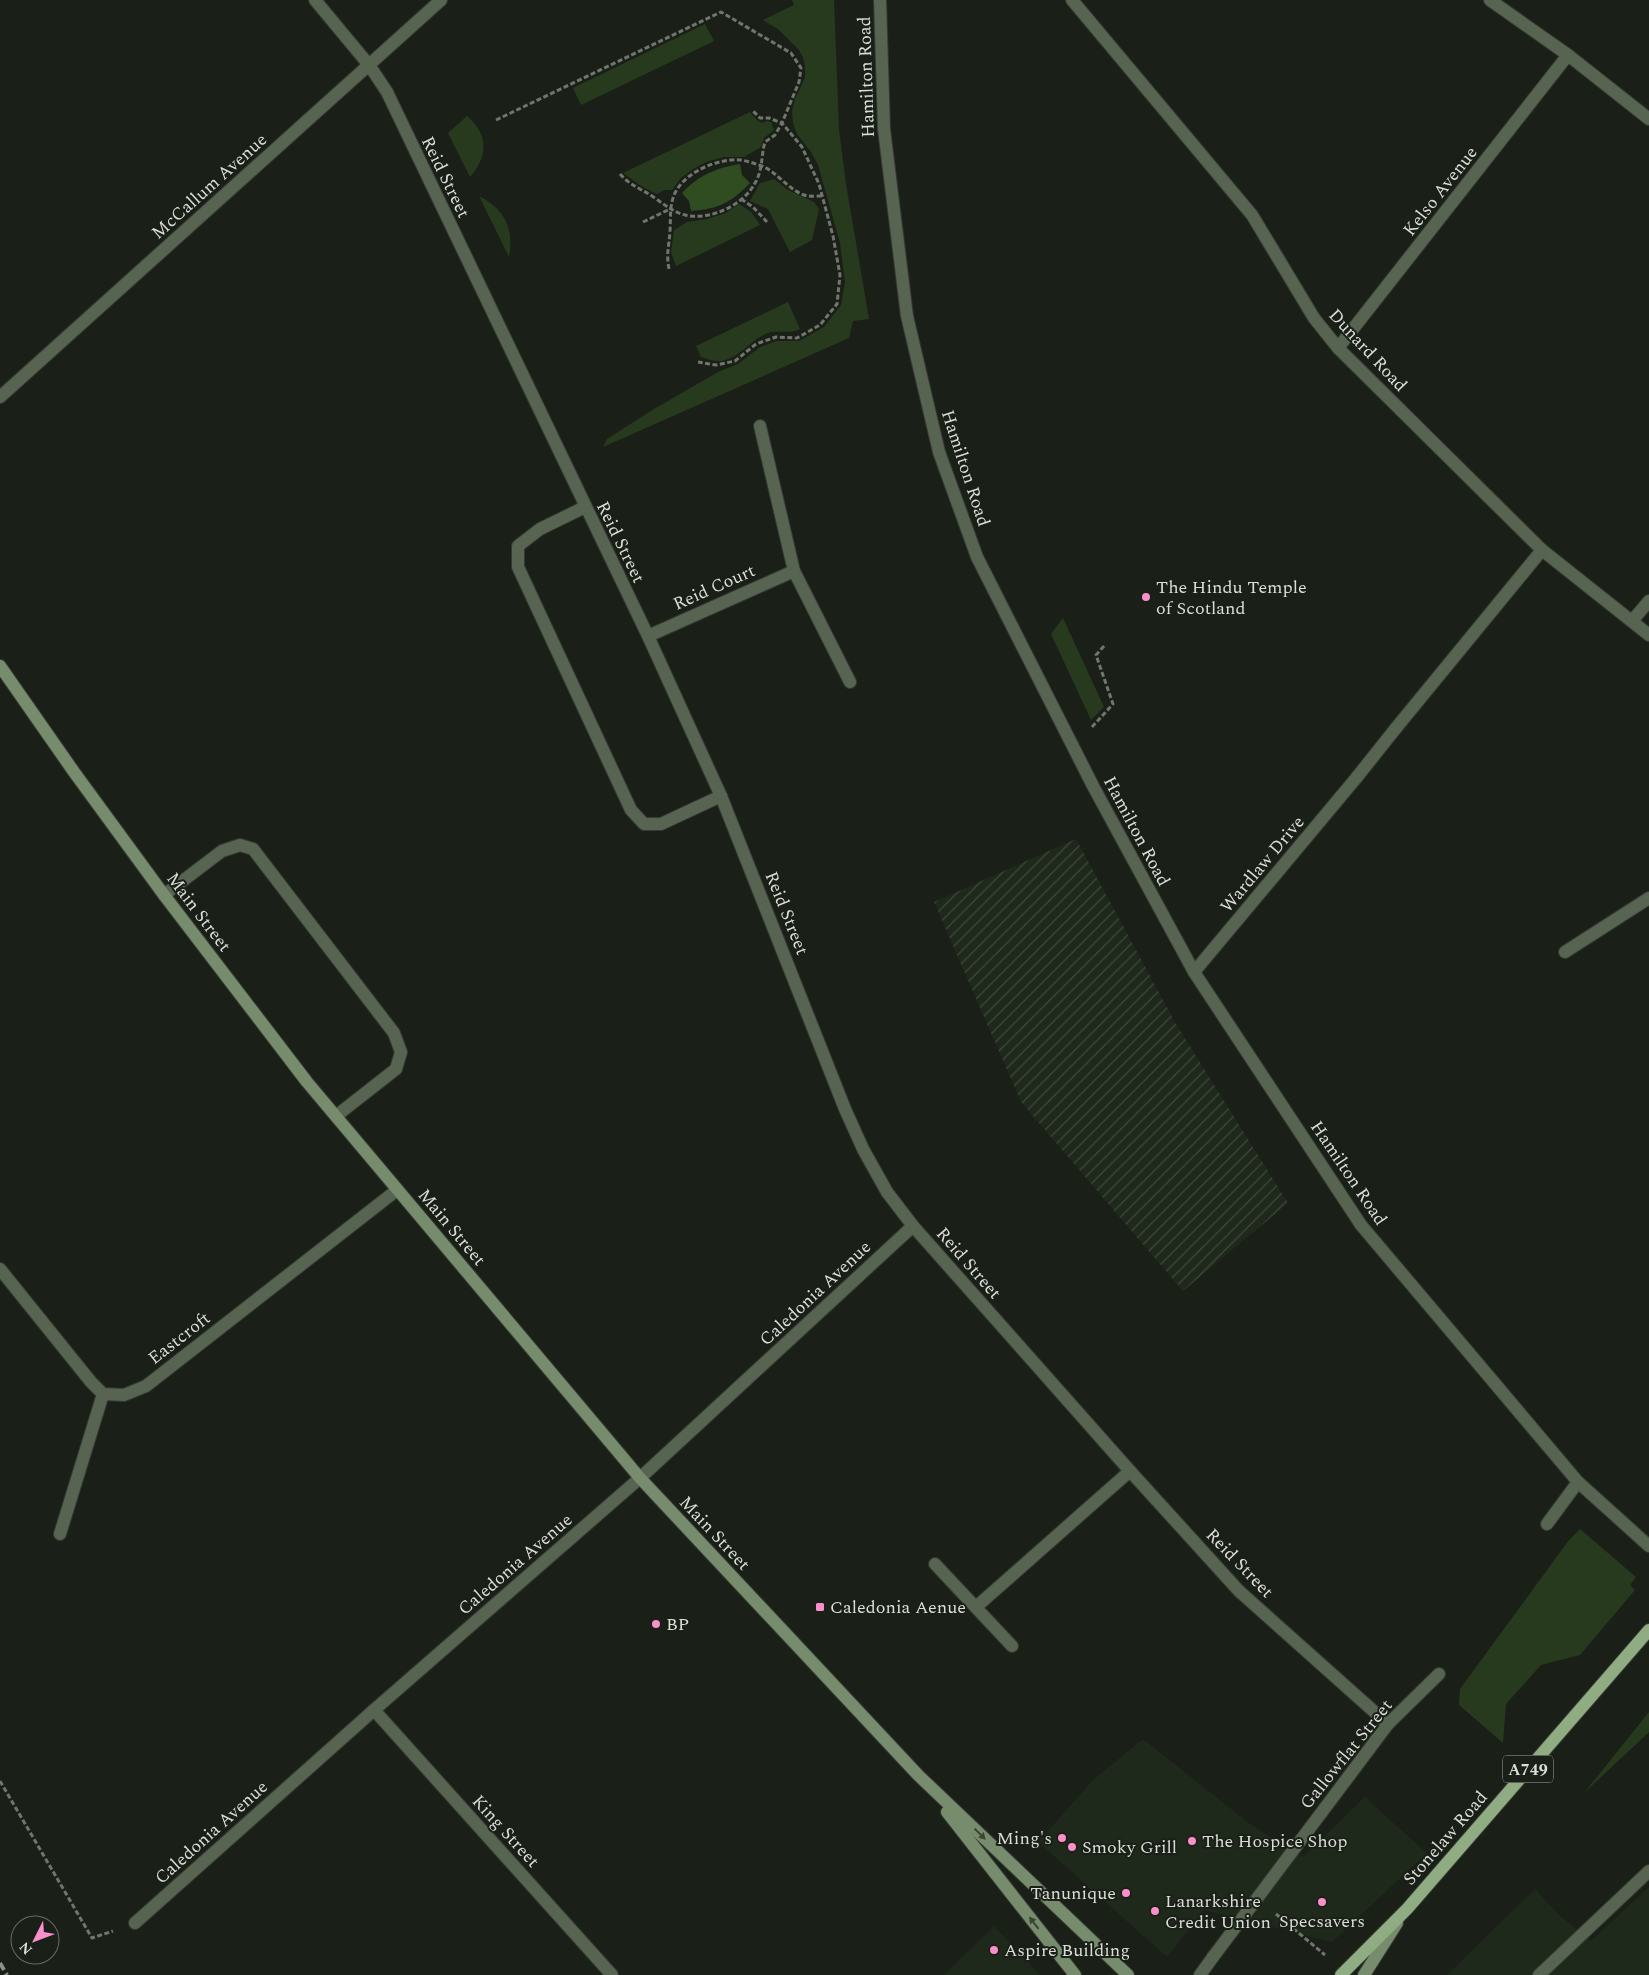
<svg xmlns="http://www.w3.org/2000/svg" width="1649" height="1975" font-family="Spectral,serif">
  <style>
    .built { fill: #1f291b }
    .industrial { fill: url(#industrial-furrows) }
    .green { fill: #273a1e }
    .water { fill: #304d22 }
    .lines { fill: none; stroke-linecap: round; stroke-linejoin: round }
    .service-casing { stroke: #353b32; stroke-width: 14 }
    .pedestrian-casing { stroke: #353b32; stroke-width: 14 }
    .minor-casing { stroke: #353b32; stroke-width: 14 }
    .tertiary-casing { stroke: #353b32; stroke-width: 14 }
    .secondary-casing { stroke: #353b32; stroke-width: 14 }
    .primary-casing { stroke: #353b32; stroke-width: 14 }
    .path { stroke: #70756d; stroke-width: 3; stroke-dasharray: 5 2.5; stroke-linecap: butt }
    .service { stroke: #576451; stroke-width: 12 }
    .pedestrian { stroke: #576451; stroke-width: 12 }
    .minor { stroke: #576451; stroke-width: 12 }
    .tertiary { stroke: #576451; stroke-width: 12 }
    .secondary { stroke: #778c6d; stroke-width: 12 }
    .primary { stroke: #8fac83; stroke-width: 12 }
    .rail { stroke: #8c918a; stroke-width: 4; stroke-dasharray: 8 4; stroke-linecap: butt }
    .oneway { fill: #3b4635 }
    .poi-dot { fill: #f990ca; stroke: #1a2017; stroke-width: 2 }
    .labels { text-anchor: middle; stroke-width: 4; stroke-linejoin: round; paint-order: stroke }
    .shield { fill: #1a2017; stroke: #a0a59e; stroke-width: 1 }
    .shield-label { font-size: 16px; font-weight: bold; fill: #daded8 }
    .street-label { font-size: 18px; fill: #daded8; stroke: #1a2017 }
    .poi-label { font-size: 18px; fill: #daded8; stroke: #1a2017; text-anchor: start }
  </style>
  <defs>
    <pattern id="industrial-furrows" width="10" height="10" patternUnits="userSpaceOnUse" patternTransform="scale(1.25)"><rect width="10" height="10" fill="#1f291b"/><path d="M-1 1l2-2M0 10L10 0M9 11l2-2" fill="none" stroke="#3f483b"/></pattern>
  </defs>
  <rect width="100%" height="100%" fill="#1a2017"/>
  <g class="built">
    <polygon points="1143,1739 1250,1824 1303,1857 1366,1796 1372,1804 1427,1853 1332,1942 1204,1910 1167,1957 1035,1839 1047,1832 1092,1781"/>
    <polygon points="1649,1887 1649,1975 1447,1975 1535,1889 1559,1915 1591,1941"/>
    <polygon points="994,1926 1040,1975 944,1975 945,1974"/>
  </g>
  <polygon class="industrial" points="1076,839 1176,1024 1288,1203 1183,1291 1021,1102 934,902"/>
  <g class="green">
    <polygon points="792,0 834,0 839,129 846,184 869,319 853,321 849,338 603,447 607,439 654,409 720,371 738,364 760,347 777,341 799,341 824,327 841,305 845,282 840,243 818,165 811,152 797,134 793,123 792,111 795,99 805,78 805,66 803,58 799,50 778,29 763,20 794,5"/>
    <polygon points="705,24 714,41 581,105 573,88"/>
    <polygon points="750,112 757,120 762,123 767,121 771,122 774,130 764,138 761,147 744,157 724,157 706,162 693,169 681,178 672,190 664,190 657,194 641,186 623,173"/>
    <path d="M467 116C489 135 488 156 470 177L448 133Z"/>
    <polygon points="774,179 788,190 814,202 819,209 812,240 790,252 768,209 750,201 760,183"/>
    <path d="M479 196C505 209 514 229 509 257Z"/>
    <polygon points="739,204 751,212 760,225 676,266 671,252 674,230 687,222 707,219 726,213"/>
    <path d="M788 302 800 329C791 334 782 330 772 332 751 336 739 362 717 361 712 361 706 358 701 357L696 346Z"/>
    <polygon points="1063,618 1104,707 1091,720 1051,634"/>
    <polygon points="1580,1529 1636,1577 1630,1585 1635,1590 1580,1655 1541,1665 1506,1704 1503,1743 1459,1705 1460,1689 1569,1540"/>
    <polygon points="1649,1712 1649,1732 1585,1792"/>
  </g>
  <path class="water" d="M740 164 742 175 750 183C731 203 718 209 691 211L689 201 682 193C699 175 716 168 740 164Z"/>
  <g class="lines">
    <defs>
      <g id="service">
        <polyline points="585,507 540,529 518,546 518,567 631,810 644,824 661,824 721,796"/>
        <polyline points="164,895 222,851 240,845 253,849 394,1033 401,1052 396,1069 336,1116"/>
        <polyline points="1565,952 1649,898"/>
        <polyline points="935,1564 1012,1646"/>
        <polyline points="976,1607 1130,1471"/>
        <polyline points="1539,1975 1649,1871"/>
      </g>
      <g id="pedestrian">
        <polyline points="1357,777 1396,728"/>
        <polyline points="1200,1975 1213,1957"/>
      </g>
      <g id="minor">
        <polyline points="315,0 369,65 387,92 648,636 721,796 845,1109 863,1149 887,1192 913,1226 1130,1471 1239,1591 1388,1724"/>
        <polyline points="880,0 884,129 907,316 939,452 977,557 1093,786 1194,972 1361,1225 1578,1482 1649,1546"/>
        <polyline points="1072,0 1252,215 1314,318 1338,348 1542,550 1649,635"/>
        <polyline points="1490,0 1568,55 1649,119"/>
        <polyline points="1338,348 1568,55"/>
        <polyline points="760,426 794,571 850,682"/>
        <polyline points="1632,621 1649,601"/>
        <polyline points="648,636 794,571"/>
        <polyline points="1396,728 1542,550"/>
        <polyline points="1194,972 1357,777"/>
        <polyline points="0,1269 91,1382 103,1394 124,1395 146,1386 397,1190"/>
        <polyline points="1547,1524 1578,1482"/>
        <polyline points="60,1534 103,1394"/>
        <polyline points="374,1710 612,1975"/>
        <polyline points="135,1923 374,1710 640,1478 913,1226"/>
        <polyline points="1213,1957 1388,1724 1439,1674"/>
      </g>
      <polyline id="tertiary" points="0,397 441,0"/>
      <g id="secondary">
        <polyline points="0,666 74,772 164,895 307,1082 640,1478 919,1776 1128,1975"/>
        <polyline points="947,1812 1075,1975"/>
        <polyline points="1364,1975 1397,1923"/>
      </g>
      <polyline id="primary" points="1341,1975 1407,1909 1649,1630"/>
    </defs>
    <use href="#service" class="service-casing"/>
    <use href="#pedestrian" class="pedestrian-casing"/>
    <use href="#minor" class="minor-casing"/>
    <use href="#tertiary" class="tertiary-casing"/>
    <use href="#secondary" class="secondary-casing"/>
    <use href="#primary" class="primary-casing"/>
    <g class="path">
      <polyline points="496,120 721,12 791,53 801,68 799,82 782,123 802,147 819,184 833,236 840,275 837,304 820,325 797,338 776,337 756,344 735,361 716,365 698,362"/>
      <path d="M620 174C632 187 642 189 655 198 665 205 673 212 685 215 710 221 744 205 755 183 763 170 761 155 765 142L775 135 782 123 769 118H760L753 111"/>
      <polyline points="741,199 753,207 767,222"/>
      <polyline points="643,222 670,209"/>
      <path d="M669 269C666 253 669 247 670 231 671 218 669 206 675 193 685 172 718 158 741 160 747 161 753 163 759 165 776 170 787 189 804 195 809 197 817 196 823 196"/>
      <polyline points="1092,727 1113,704 1096,655 1105,645"/>
      <polyline points="0,1781 92,1938 113,1931"/>
      <polyline points="1276,1914 1325,1955"/>
    </g>
    <use href="#service" class="service"/>
    <use href="#pedestrian" class="pedestrian"/>
    <use href="#minor" class="minor"/>
    <use href="#tertiary" class="tertiary"/>
    <use href="#secondary" class="secondary"/>
    <use href="#primary" class="primary"/>
    <polyline class="rail" points="0,1963 7,1975"/>
  </g>
  <defs><path id="oneway-solid" d="M-6-.8H1V-3.2L6.5 0L1 3.2V.8H-6Z" transform="scale(1.25)"/></defs>
  <g class="oneway">
    <use href="#oneway-solid" transform="translate(980 1834) rotate(44)"/>
    <use href="#oneway-solid" transform="translate(1034 1923) rotate(-128)"/>
  </g>
  <g class="poi-dot">
    <circle cx="1146" cy="597" r="5"/>
    <rect x="815" y="1602" width="10" height="10" rx="2.5"/>
    <circle cx="656" cy="1624" r="5"/>
    <circle cx="1062" cy="1838" r="5"/>
    <circle cx="1192" cy="1841" r="5"/>
    <circle cx="1072" cy="1847" r="5"/>
    <circle cx="1126" cy="1893" r="5"/>
    <circle cx="1322" cy="1902" r="5"/>
    <circle cx="1155" cy="1911" r="5"/>
    <circle cx="994" cy="1950" r="5"/>
  </g>
  <g class="labels">
    <rect class="shield" x="1503" y="1755.5" width="50" height="27" rx="4"/>
    <g class="shield-label">
      <text x="1528" y="1775">A749</text>
    </g>
    <g class="street-label">
      <text transform="translate(866 77) rotate(-92)" y="6">Hamilton Road</text>
      <text transform="translate(446 177) rotate(64)" y="6">Reid Street</text>
      <text transform="translate(209 186) rotate(-42)" y="6">McCallum Avenue</text>
      <text transform="translate(1440 191) rotate(-52)" y="6">Kelso Avenue</text>
      <text transform="translate(1368 350) rotate(47)" y="6">Dunard Road</text>
      <text transform="translate(966 468) rotate(72)" y="6">Hamilton Road</text>
      <text transform="translate(621 542) rotate(64)" y="6">Reid Street</text>
      <text transform="translate(714 587) rotate(-24)" y="6">Reid Court</text>
      <text transform="translate(1137 831) rotate(62)" y="6">Hamilton Road</text>
      <text transform="translate(1262 864) rotate(-50)" y="6">Wardlaw Drive</text>
      <text transform="translate(199 912) rotate(53)" y="6">Main Street</text>
      <text transform="translate(787 913) rotate(68)" y="6">Reid Street</text>
      <text transform="translate(1349 1173) rotate(56)" y="6">Hamilton Road</text>
      <text transform="translate(452 1227) rotate(50)" y="6">Main Street</text>
      <text transform="translate(969 1263) rotate(49)" y="6">Reid Street</text>
      <text transform="translate(815 1293) rotate(-43)" y="6">Caledonia Avenue</text>
      <text transform="translate(179 1338) rotate(-38)" y="6">Eastcroft</text>
      <text transform="translate(715 1533) rotate(47)" y="6">Main Street</text>
      <text transform="translate(1240 1563) rotate(46)" y="6">Reid Street</text>
      <text transform="translate(515 1564) rotate(-41)" y="6">Caledonia Avenue</text>
      <text transform="translate(1346 1754) rotate(-51)" y="6">Gallowflat Street</text>
      <text transform="translate(506 1831) rotate(48)" y="6">King Street</text>
      <text transform="translate(211 1832) rotate(-42)" y="6">Caledonia Avenue</text>
      <text transform="translate(1445 1838) rotate(-49)" y="6">Stonelaw Road</text>
    </g>
    <g class="poi-label">
      <text x="1156" y="593">The Hindu Temple<tspan x="1156" dy="21">of Scotland</tspan></text>
      <text x="830" y="1613">Caledonia Aenue</text>
      <text x="666" y="1630">BP</text>
      <text x="1052" y="1844" text-anchor="end">Ming's</text>
      <text x="1202" y="1847">The Hospice Shop</text>
      <text x="1082" y="1853">Smoky Grill</text>
      <text x="1116" y="1899" text-anchor="end">Tanunique</text>
      <text x="1165" y="1907">Lanarkshire<tspan x="1165" dy="21">Credit Union</tspan></text>
      <text x="1322" y="1927" text-anchor="middle">Specsavers</text>
      <text x="1004" y="1956">Aspire Building</text>
    </g>
  </g>
  <g transform="translate(35 1940) rotate(228)"><circle r="24" fill="#1a2017" stroke="#676c64"/>
  <path d="M0-4L9 19L0 12L-9 19Z" fill="#f990ca"/>
  <text y="-8" font-size="14" font-weight="bold" text-anchor="middle" fill="#daded8">N</text>
  </g>
</svg>
